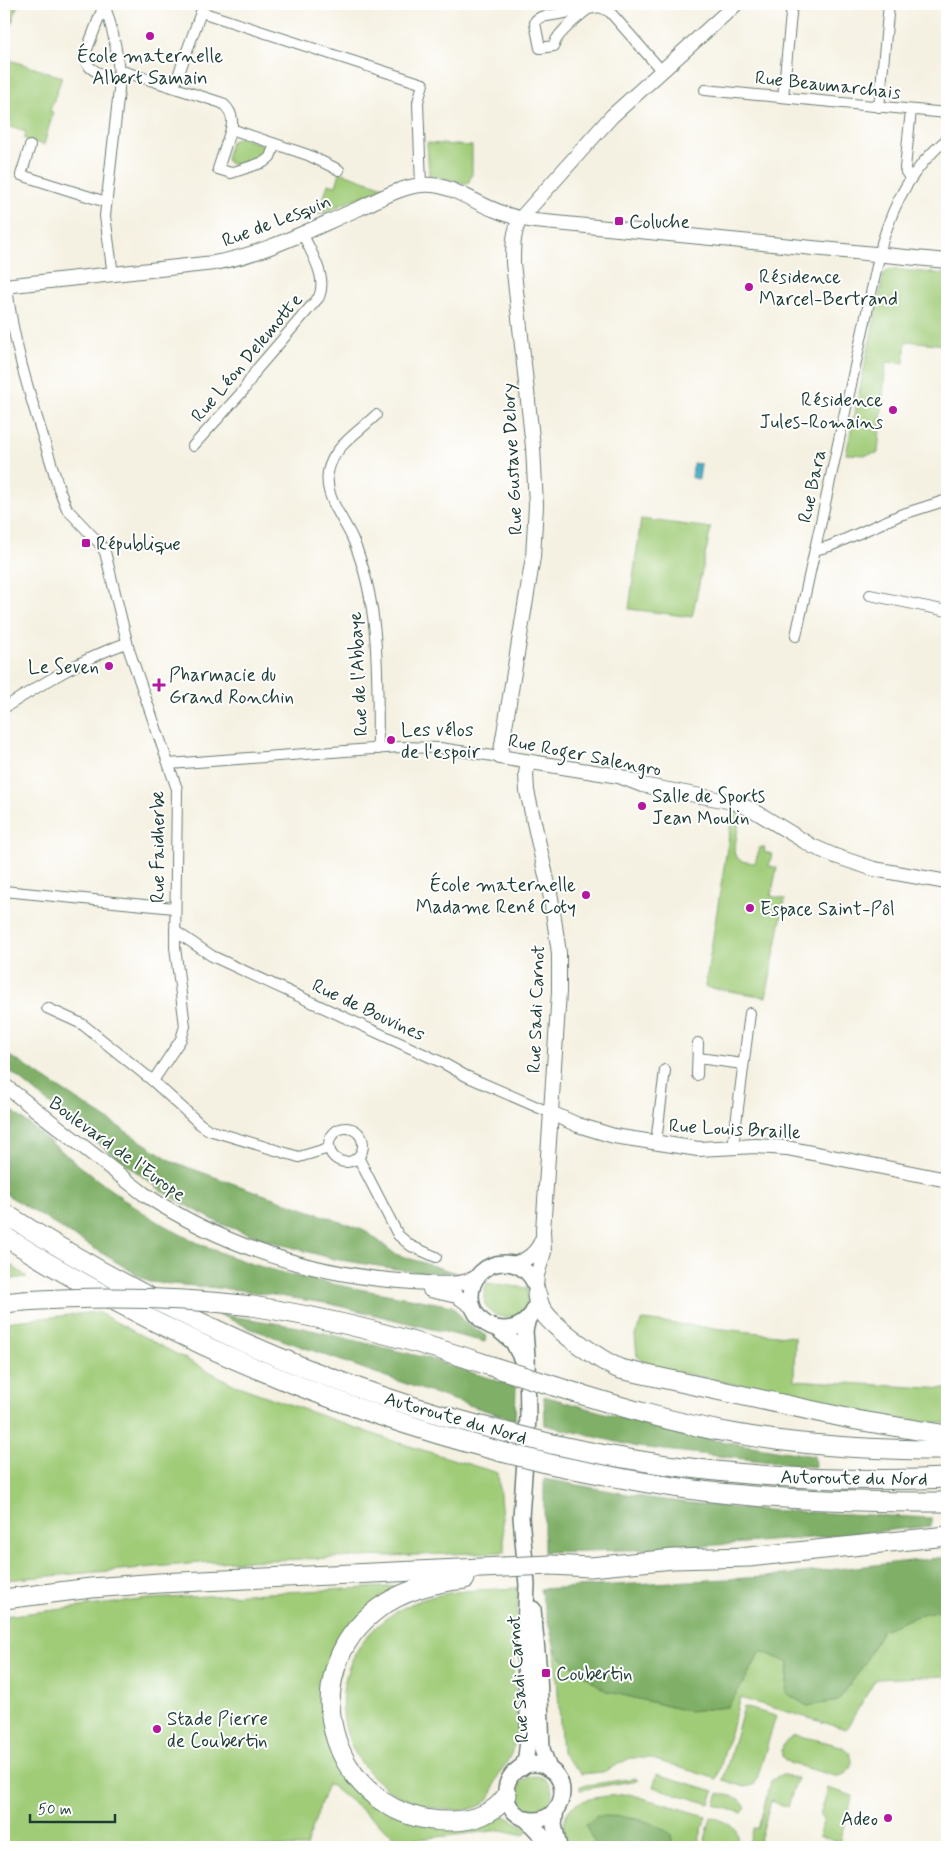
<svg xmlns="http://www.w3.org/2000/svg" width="951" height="1851" font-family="Mynerve,sans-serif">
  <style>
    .green { fill: #a0cc78; stroke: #608456 }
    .forest { fill: #80b068; stroke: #50764e }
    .water { fill: #45acc5; stroke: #32747c }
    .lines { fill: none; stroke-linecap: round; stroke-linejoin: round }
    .minor-casing { stroke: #6a7c71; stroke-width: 12 }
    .tertiary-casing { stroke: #6a7c71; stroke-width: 16 }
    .secondary-casing { stroke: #6a7c71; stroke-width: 18 }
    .motorway-casing { stroke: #6a7c71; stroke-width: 21 }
    .minor { stroke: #fff; stroke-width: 10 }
    .tertiary { stroke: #fff; stroke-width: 14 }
    .secondary { stroke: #fff; stroke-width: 15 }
    .motorway { stroke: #fff; stroke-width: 19 }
    .motorway-bridge-casing { stroke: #6a7c71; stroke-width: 21; stroke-linecap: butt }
    .motorway-bridge { stroke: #fff; stroke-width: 19 }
    .poi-dot { fill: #b5179e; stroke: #fff; stroke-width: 2 }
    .labels { text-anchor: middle; stroke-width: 4; stroke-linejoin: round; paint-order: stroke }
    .poi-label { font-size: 19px; fill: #1f3d34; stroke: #fff; text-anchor: start }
    .street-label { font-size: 19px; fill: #1f3d34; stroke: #fff }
  </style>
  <rect width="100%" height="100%" fill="#fff"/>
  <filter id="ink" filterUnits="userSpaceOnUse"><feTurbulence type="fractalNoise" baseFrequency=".02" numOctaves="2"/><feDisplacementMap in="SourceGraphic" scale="10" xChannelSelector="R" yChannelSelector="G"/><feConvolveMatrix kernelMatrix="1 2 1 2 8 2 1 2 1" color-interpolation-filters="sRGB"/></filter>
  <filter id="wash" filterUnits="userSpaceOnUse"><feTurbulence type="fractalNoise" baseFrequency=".0096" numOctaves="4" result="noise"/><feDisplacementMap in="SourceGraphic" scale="20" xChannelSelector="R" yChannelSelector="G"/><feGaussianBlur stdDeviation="1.12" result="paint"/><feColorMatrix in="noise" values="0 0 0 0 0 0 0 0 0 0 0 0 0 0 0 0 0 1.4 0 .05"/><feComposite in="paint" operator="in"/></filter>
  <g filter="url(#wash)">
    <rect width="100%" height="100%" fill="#f5f1e2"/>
    <g class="green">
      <polygon points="4,4 18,4 4,47"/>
      <polygon points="4,58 62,77 50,111 53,112 44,145 24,139 26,132 4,125"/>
      <polygon points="239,137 263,145 266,150 266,156 239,166 229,163 226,157 231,142"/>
      <polygon points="427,143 472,146 472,174 468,184 429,175"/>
      <polygon points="340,172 384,187 318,215 328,184 336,186"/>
      <polygon points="890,269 947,274 947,345 906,341 904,363 886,362 878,453 865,455 846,454 884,274"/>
      <polygon points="641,519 711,528 692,617 629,609"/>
      <path d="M733 810 741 812 734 852C737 862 746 862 755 863L760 847 765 848 764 852 772 854 769 866 777 868 771 896 785 899 766 997 705 987Z"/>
      <polygon points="4,1260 27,1277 4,1280"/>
      <path d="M487 1283 527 1288C527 1291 528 1296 528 1299 522 1329 471 1320 487 1283Z"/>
      <polygon points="97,1312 235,1385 390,1440 498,1473 505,1552 212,1562 4,1580 4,1322"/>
      <polygon points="642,1320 795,1337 794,1380 947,1389 947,1424 889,1418 649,1366 637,1356 635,1335"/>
      <polygon points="405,1586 351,1623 326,1730 389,1813 499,1813 529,1829 524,1835 502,1830 400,1841 328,1783 306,1847 4,1847 4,1616 148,1599"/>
      <path d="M518 1588C518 1612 513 1636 513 1660 513 1691 524 1724 511 1754 508 1762 502 1769 498 1777 494 1784 494 1794 487 1801 475 1812 455 1811 440 1809 319 1790 307 1638 424 1599 454 1589 487 1590 518 1588Z"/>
      <polygon points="947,1609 947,1676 876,1679 846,1729 740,1698 717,1779 649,1758 630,1758 603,1772 581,1774 562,1753 555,1649 561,1658 606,1691 688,1711 727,1707 746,1679 761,1651 789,1663 786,1692 807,1706 838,1701 863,1666 882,1630 925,1613"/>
      <polygon points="744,1707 776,1716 757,1779 754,1785 745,1787 723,1780"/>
      <path d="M795 1735C806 1738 837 1743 845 1749 859 1759 850 1777 835 1776L789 1763 782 1757C781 1745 784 1740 795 1735Z"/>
      <polygon points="657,1774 714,1791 710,1804 653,1787"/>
      <polygon points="784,1775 797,1778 788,1807 771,1801 758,1847 748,1847 753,1829 758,1829 771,1781 778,1776"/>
      <circle cx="535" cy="1793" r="17"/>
      <polygon points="635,1778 638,1780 580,1790 580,1786"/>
      <polygon points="828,1788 853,1796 839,1842 819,1836 824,1818 820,1816"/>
      <path d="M719 1793C729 1796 742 1796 746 1808L742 1813 715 1805Z"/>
      <path d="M629 1794 706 1816 697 1847H567C552 1796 592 1798 629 1794Z"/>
      <path d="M711 1817C728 1822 742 1826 736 1847H703Z"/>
    </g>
    <g class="forest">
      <polygon points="4,1052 173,1162 366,1231 395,1254 456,1273 416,1272 334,1259 266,1240 221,1224 166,1194 96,1142 4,1066"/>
      <path d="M4 1104C64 1152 128 1211 198 1243 277 1280 367 1289 452 1306L465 1322 486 1336 485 1342 331 1304 240 1290 149 1282 4 1193Z"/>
      <polygon points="218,1314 299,1327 427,1358 516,1387 515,1420 426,1391 252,1329"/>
      <polygon points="544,1396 626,1419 708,1439 814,1456 815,1467 638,1447 545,1425"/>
      <polygon points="544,1479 655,1499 745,1509 931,1518 931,1526 810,1538 663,1549 544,1552"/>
      <polygon points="947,1557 947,1609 925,1613 882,1630 863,1666 838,1701 807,1706 786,1693 789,1663 761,1651 746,1679 727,1707 688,1711 606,1691 561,1658 555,1649 540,1589 765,1577"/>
      <path d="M597 1816C626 1816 646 1817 671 1834L673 1847H597L585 1825Z"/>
    </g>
    <polygon class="water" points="693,463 701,464 699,479 692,478"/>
  </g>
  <g filter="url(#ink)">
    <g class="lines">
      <defs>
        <g id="minor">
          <path d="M104 4C114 32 120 60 119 90L105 216 113 275"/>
          <path d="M104 5 84 57C87 72 106 75 119 80"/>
          <path d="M589 8C580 16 555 34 554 46L540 48 535 23 536 20 541 17 600 7 610 12 661 70"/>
          <path d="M119 70 222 103C231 110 234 118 231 129L308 155 339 170"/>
          <polyline points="174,87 201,12 423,84 418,102 421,186"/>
          <polyline points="705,90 947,113"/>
          <polyline points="783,97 792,4"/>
          <polyline points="879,107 889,4"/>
          <polyline points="231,129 218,169 231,173 264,162 270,157 275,144"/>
          <polyline points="30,146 21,175 106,202"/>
          <polyline points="910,178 906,172 905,168 911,110"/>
          <path d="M7 286C14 356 39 421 59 489L67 509 100 544 105 552 129 650 177 789 175 947 185 1026 181 1039 153 1081"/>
          <path d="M376 415C359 432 333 446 328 472 324 499 345 519 354 542 381 608 377 678 378 749"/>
          <path d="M193 446 243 391 257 369 319 297C328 276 310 252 302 232"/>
          <polyline points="815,550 830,546 900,515 947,500"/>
          <polyline points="870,595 947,611"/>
          <path d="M796 636 882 243C895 200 912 168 947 139"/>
          <path d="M4 708C40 685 87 656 127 643"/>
          <polyline points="169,764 399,747 440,748 500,757"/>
          <polyline points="4,891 174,908"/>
          <polyline points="175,931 212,956 443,1063 466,1076 551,1113"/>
          <polyline points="47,1008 82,1024 153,1081 200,1124 209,1130 299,1157 329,1148"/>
          <polyline points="698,1058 743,1064"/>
          <polyline points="697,1075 698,1043"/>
          <circle cx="346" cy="1145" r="17"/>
          <polyline points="656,1142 665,1070"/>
          <polyline points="733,1147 750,1013"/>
          <polyline points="358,1157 398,1235 411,1246 436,1257"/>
        </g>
        <g id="tertiary">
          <path d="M736 4 612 116 520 219C513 233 513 247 513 263L533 447 536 505 533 557 500 757 619 776 642 785 733 802 753 810 812 846 835 856 874 869 947 882"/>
          <path d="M4 286 214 263C265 254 313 228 360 208 382 198 407 183 432 185 454 187 474 202 495 210 508 216 521 219 535 221L947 261"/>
          <polyline points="528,762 526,774 527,791 551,898 559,953 559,992 543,1231 544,1252 537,1275 536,1287"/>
          <path d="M4 1085 144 1194C225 1247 317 1276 412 1282 436 1283 458 1288 479 1276"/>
          <polyline points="551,1113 578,1125 614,1136 698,1149 756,1146 787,1148 947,1180"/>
          <path d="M512 1264C527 1261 537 1253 542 1239"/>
          <polyline points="430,1290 457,1296 474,1308"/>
        </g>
        <g id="secondary">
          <circle cx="504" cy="1296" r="33"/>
          <polyline points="496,1328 513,1342 524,1364"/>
          <polyline points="533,1609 539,1673 542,1749 549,1769"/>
          <circle cx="534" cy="1792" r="28"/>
          <polyline points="522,1768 526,1757 529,1732 524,1646 527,1585 521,1517 528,1418 527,1357 525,1331 528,1318"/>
          <polyline points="556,1809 554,1825 559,1847"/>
          <polyline points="526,1819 542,1836 547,1847"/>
        </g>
        <g id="motorway">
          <path d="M4 1213C157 1311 328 1389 505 1432"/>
          <path d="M4 1236C158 1334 326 1406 502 1452"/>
          <path d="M537 1295C538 1301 539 1306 542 1310 553 1328 601 1361 620 1369L856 1420 947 1435"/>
          <polyline points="4,1303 23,1301"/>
          <path d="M252 1306C334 1319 415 1340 494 1367"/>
          <path d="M557 1387C615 1405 673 1423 732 1433 803 1446 875 1450 947 1450"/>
          <path d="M552 1444C682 1473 815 1484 947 1478"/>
          <path d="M550 1464C617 1478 684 1491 753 1496 818 1501 882 1502 947 1502"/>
          <polyline points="551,1565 590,1567 673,1559 749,1557 947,1536"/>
          <path d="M465 1579C435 1582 404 1590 379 1608 286 1676 335 1823 451 1821 472 1821 495 1814 507 1795"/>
          <polyline points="4,1599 91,1588 159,1583 503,1567"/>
        </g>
      </defs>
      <use href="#minor" class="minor-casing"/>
      <use href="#tertiary" class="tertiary-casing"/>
      <use href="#secondary" class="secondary-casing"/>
      <use href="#motorway" class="motorway-casing"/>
      <use href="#minor" class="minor"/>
      <use href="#tertiary" class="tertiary"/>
      <use href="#secondary" class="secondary"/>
      <use href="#motorway" class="motorway"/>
      <defs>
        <g id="motorway-bridge">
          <path d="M23 1301C99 1296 176 1297 252 1306"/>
          <polyline points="494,1367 557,1387"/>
          <polyline points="505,1432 552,1444"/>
          <polyline points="502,1452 550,1464"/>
          <polyline points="503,1567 551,1565"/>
        </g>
      </defs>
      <use href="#motorway-bridge" class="motorway-bridge-casing"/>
      <use href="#motorway-bridge" class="motorway-bridge"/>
    </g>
  </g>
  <g class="poi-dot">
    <circle cx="150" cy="36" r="5"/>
    <rect x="614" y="216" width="10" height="10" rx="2.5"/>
    <circle cx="749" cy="287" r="5"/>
    <circle cx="893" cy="410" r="5"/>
    <rect x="81" y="538" width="10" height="10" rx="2.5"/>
    <circle cx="109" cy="666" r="5"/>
    <path d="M156.5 677.5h5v5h5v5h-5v5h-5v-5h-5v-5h5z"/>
    <circle cx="391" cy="740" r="5"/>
    <circle cx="642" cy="806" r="5"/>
    <circle cx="586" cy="895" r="5"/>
    <circle cx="750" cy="908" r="5"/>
    <rect x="541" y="1668" width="10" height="10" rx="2.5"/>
    <circle cx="157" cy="1729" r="5"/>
    <circle cx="888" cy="1818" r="5"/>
  </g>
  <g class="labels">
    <g class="poi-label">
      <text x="150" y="62" text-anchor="middle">École maternelle<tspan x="150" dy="22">Albert Samain</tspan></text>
      <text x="629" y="228">Coluche</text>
      <text x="759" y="283">Résidence<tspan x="759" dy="22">Marcel-Bertrand</tspan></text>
      <text x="883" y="406" text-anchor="end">Résidence<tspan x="883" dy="22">Jules-Romains</tspan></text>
      <text x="96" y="550">République</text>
      <text x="99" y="673" text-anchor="end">Le Seven</text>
      <text x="169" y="681">Pharmacie du<tspan x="169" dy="22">Grand Ronchin</tspan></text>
      <text x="401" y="736">Les vélos<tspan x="401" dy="22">de l'espoir</tspan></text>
      <text x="652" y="802">Salle de Sports<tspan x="652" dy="22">Jean Moulin</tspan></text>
      <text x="576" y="891" text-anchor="end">École maternelle<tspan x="576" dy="22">Madame René Coty</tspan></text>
      <text x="760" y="915">Espace Saint-Pôl</text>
      <text x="556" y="1680">Coubertin</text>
      <text x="167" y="1725">Stade Pierre<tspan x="167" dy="22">de Coubertin</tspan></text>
      <text x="878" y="1825" text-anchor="end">Adeo</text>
    </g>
    <g class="street-label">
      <text transform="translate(828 84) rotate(6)" y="7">Rue Beaumarchais</text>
      <text transform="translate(276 220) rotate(-21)" y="7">Rue de Lesquin</text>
      <text transform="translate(246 357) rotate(-50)" y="7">Rue Léon Delemotte</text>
      <text transform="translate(511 459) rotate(-93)" y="7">Rue Gustave Delory</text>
      <text transform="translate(811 486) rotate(-78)" y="7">Rue Bara</text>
      <text transform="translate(357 674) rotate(-93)" y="7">Rue de l'Abbaye</text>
      <text transform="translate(585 754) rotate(11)" y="7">Rue Roger Salengro</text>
      <text transform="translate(157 847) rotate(-90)" y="7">Rue Faidherbe</text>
      <text transform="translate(369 1009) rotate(25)" y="7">Rue de Bouvines</text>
      <text transform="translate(535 1009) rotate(-88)" y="7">Rue Sadi Carnot</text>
      <text transform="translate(735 1128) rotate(3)" y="7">Rue Louis Braille</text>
      <text transform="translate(118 1148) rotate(36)" y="7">Boulevard de l'Europe</text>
      <text transform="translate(456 1417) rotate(16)" y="7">Autoroute du Nord</text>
      <text transform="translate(854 1477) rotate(1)" y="7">Autoroute du Nord</text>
      <text transform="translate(517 1679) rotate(-94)" y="7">Rue Sadi Carnot</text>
    </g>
  </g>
  <rect width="951" height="1851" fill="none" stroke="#fff" stroke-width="20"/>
  <path d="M30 1814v8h85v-8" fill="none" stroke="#1f3d34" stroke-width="2.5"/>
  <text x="38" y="1814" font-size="15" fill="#1f3d34" stroke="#ffffff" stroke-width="4" paint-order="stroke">50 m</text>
</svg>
